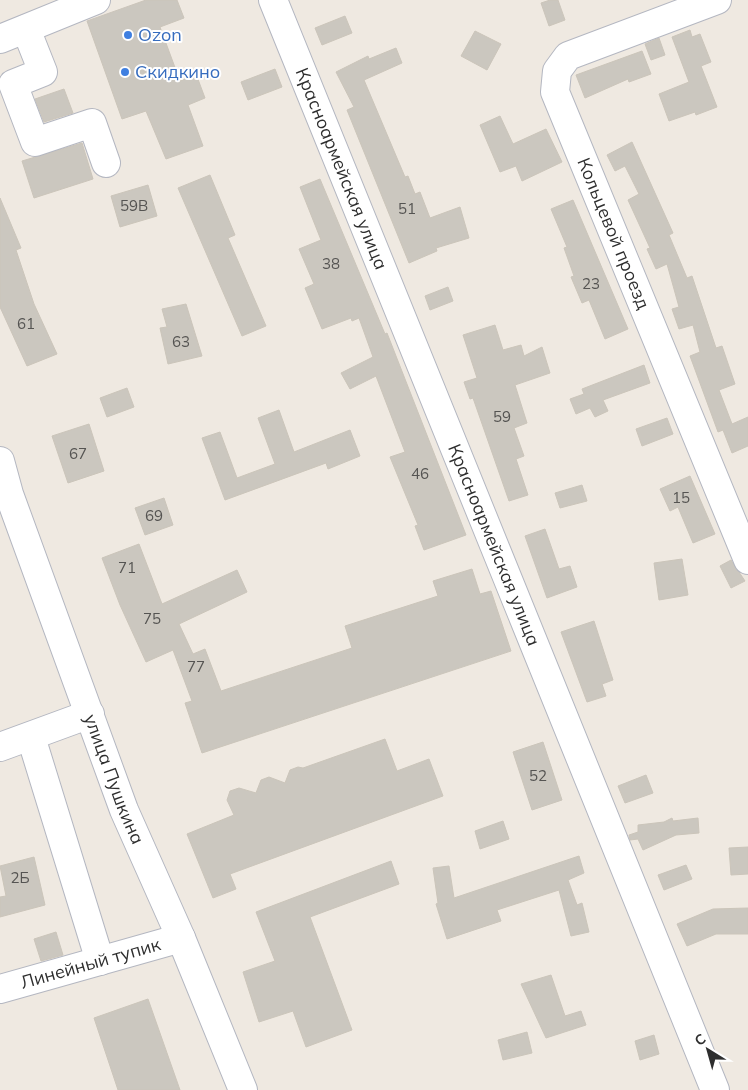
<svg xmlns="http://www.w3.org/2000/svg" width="748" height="1090" font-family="Mulish,sans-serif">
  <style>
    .building { fill: #cbc7bf; stroke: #cbc5ba }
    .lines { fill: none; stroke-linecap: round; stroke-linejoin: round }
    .minor-casing { stroke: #b4b7c1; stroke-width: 30 }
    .minor { stroke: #fff; stroke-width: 28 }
    .shop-dot { fill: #3f7fe0; stroke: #fff; stroke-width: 2 }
    .labels { text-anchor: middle; stroke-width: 4; stroke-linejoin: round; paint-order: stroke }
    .number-label { font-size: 15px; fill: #555452 }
    .shop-label { font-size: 18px; fill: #366cbe; stroke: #fff; text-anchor: start }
    .street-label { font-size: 18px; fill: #2e2e2e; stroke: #fff }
  </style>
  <rect width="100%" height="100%" fill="#efe9e1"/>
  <g class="building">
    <polygon points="146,0 177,0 184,18 160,27 180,81 196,74 205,98 188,105 203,146 166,159 146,111 122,119 87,21"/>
    <polygon points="550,0 558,0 565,20 549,26 541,3"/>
    <polygon points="345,16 352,33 322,45 315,28"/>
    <polygon points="690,30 692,37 700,34 711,62 701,66 717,107 696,115 695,112 669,121 659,94 689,82 672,37"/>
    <polygon points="475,31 501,44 487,70 461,56"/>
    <polygon points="659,38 665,55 651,60 645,44"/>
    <polygon points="396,48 402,63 364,80 405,177 408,176 415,194 420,192 430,218 460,207 469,238 436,248 437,251 409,263 347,110 354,107 336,72 368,56 369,59"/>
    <polygon points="642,51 651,74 629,82 628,79 585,98 576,75"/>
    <polygon points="275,69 282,87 248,100 241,82"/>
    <polygon points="64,89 73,113 44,122 35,99"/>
    <polygon points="500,116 513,144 546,129 562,162 522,181 516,166 500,172 480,125"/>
    <polygon points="632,142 673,233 669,235 687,278 692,276 716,348 722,346 735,384 719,390 732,424 748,417 748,446 732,453 723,430 718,432 690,356 700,352 693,325 679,329 672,309 679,307 667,264 656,269 647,249 650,248 628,200 639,194 625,166 615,171 607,155"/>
    <polygon points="82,143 93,179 34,198 22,161"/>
    <polygon points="210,175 235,235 228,238 266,326 242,336 178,188"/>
    <polygon points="320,179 385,334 387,333 466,535 424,550 415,526 418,525 390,457 405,452 376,376 350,389 341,373 373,357 359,318 352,321 351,318 322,329 305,288 314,284 299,249 321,240 300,187"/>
    <polygon points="148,185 157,216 120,227 111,196"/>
    <polygon points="0,198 21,248 16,250 34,304 57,354 27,366 0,307"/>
    <polygon points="573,200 628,329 605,339 589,300 582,303 571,277 574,276 564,248 567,247 551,209"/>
    <polygon points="448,287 453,301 430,310 425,296"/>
    <polygon points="186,304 202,356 168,364 160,328 167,327 162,309"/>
    <polygon points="495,325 503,350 521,345 524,356 542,347 550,373 515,385 527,423 514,428 524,456 516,459 528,495 509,501 473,398 470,399 464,382 477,378 463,335"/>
    <polygon points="644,365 650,383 603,400 608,411 595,417 590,408 576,414 570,399 584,394 582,389"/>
    <polygon points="127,388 134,407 107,417 100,398"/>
    <polygon points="279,410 294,452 350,430 360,456 328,469 326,463 225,500 202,438 220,432 237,478 275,464 258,418"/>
    <polygon points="667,418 673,434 642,446 636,429"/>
    <polygon points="89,424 104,471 68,483 52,436"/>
    <polygon points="690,476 715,534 693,543 678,507 670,511 660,489"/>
    <polygon points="582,485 587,501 560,508 555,493"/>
    <polygon points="164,498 173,525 145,535 135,508"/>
    <polygon points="545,529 559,569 570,566 577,587 547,598 525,536"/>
    <polygon points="139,544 162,604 237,570 247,592 179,624 193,654 205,649 221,691 352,648 345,626 438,596 433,581 472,569 480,594 491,591 511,651 202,753 185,703 192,701 173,650 146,662 120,605 102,558"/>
    <polygon points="682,559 688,595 659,600 654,563"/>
    <polygon points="731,560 745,581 731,588 720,566"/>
    <polygon points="594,621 613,680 602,684 606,696 587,702 561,632"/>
    <polygon points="385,739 397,771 429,759 443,796 230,874 236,889 213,898 187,834 234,815 227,800 230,791 239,788 256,793 261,780 269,777 285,783 290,770 298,767 303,768"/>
    <polygon points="543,742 562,800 532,810 513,752"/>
    <polygon points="646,775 653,793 625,803 618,786"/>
    <polygon points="672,818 673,821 698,818 699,833 676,835 643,850 638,839 630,840 629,835 638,832 638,825 664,822"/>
    <polygon points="503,821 509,839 480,849 475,831"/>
    <polygon points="748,847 748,874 731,875 729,848"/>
    <polygon points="579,856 584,873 568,880 577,905 582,903 589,932 571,936 559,890 497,910 501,921 447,939 436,904 438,903 433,868 449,866 454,898"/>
    <polygon points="34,857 45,905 0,917 0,897 6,896 0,866"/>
    <polygon points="391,861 399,884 310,917 352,1030 306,1047 293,1011 259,1022 243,972 275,961 256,912"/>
    <polygon points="686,865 692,879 664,890 658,875"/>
    <polygon points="748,908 748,934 716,934 687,946 677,924 713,909"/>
    <polygon points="56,932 63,955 41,961 34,939"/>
    <polygon points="551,975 565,1016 581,1011 586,1025 546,1038 521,984"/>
    <polygon points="148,999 180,1090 118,1090 94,1018"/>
    <polygon points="527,1032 532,1053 503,1060 498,1040"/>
    <polygon points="654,1035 659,1054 640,1060 635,1041"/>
  </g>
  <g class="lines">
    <defs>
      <g id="minor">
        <path id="s1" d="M273 0 715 1090"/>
        <path id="s2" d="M717 0 568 56 557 71 555 92 748 560"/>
        <polyline points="26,29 43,72 13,84 35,142 92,123 106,163"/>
        <polyline points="0,39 96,0"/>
        <path id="s3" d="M0 461 9 494 124 810 181 938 243 1090"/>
        <polyline points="31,737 100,961"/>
        <polyline points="0,747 90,714"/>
        <path id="s4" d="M0 989 181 938"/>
      </g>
    </defs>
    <use href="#minor" class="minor-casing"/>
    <use href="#minor" class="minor"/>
  </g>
  <g class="shop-dot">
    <circle cx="128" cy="35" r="5"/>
    <circle cx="125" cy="72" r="5"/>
  </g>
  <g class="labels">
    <g class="number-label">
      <text x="134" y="211">59В</text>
      <text x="407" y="214">51</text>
      <text x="331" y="269">38</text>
      <text x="591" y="289">23</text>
      <text x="26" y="329">61</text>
      <text x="181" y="347">63</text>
      <text x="502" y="422">59</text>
      <text x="78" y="459">67</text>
      <text x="420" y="479">46</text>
      <text x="681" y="503">15</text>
      <text x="154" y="521">69</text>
      <text x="127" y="573">71</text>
      <text x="152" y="624">75</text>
      <text x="196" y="672">77</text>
      <text x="538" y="781">52</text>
      <text x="20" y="883">2Б</text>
    </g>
    <g class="shop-label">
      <text x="138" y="41">Ozon</text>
      <text x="135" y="78">Скидкино</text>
    </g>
    <g class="street-label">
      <text dy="6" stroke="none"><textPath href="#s1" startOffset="182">Красноармейская улица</textPath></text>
      <text dy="6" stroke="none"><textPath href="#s2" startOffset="352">Кольцевой проезд</textPath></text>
      <text dy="6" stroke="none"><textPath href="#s1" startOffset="588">Красноармейская улица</textPath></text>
      <text dy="6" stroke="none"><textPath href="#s3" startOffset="338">улица Пушкина</textPath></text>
      <text dy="6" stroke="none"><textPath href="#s4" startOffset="94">Линейный тупик</textPath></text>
    </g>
  </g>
  <g transform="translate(708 1050) rotate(323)" stroke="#ffffff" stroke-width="4" paint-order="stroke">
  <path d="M0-4L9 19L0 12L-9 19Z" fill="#2e2e2e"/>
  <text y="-8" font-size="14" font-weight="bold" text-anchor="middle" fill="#2e2e2e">С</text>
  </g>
</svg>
